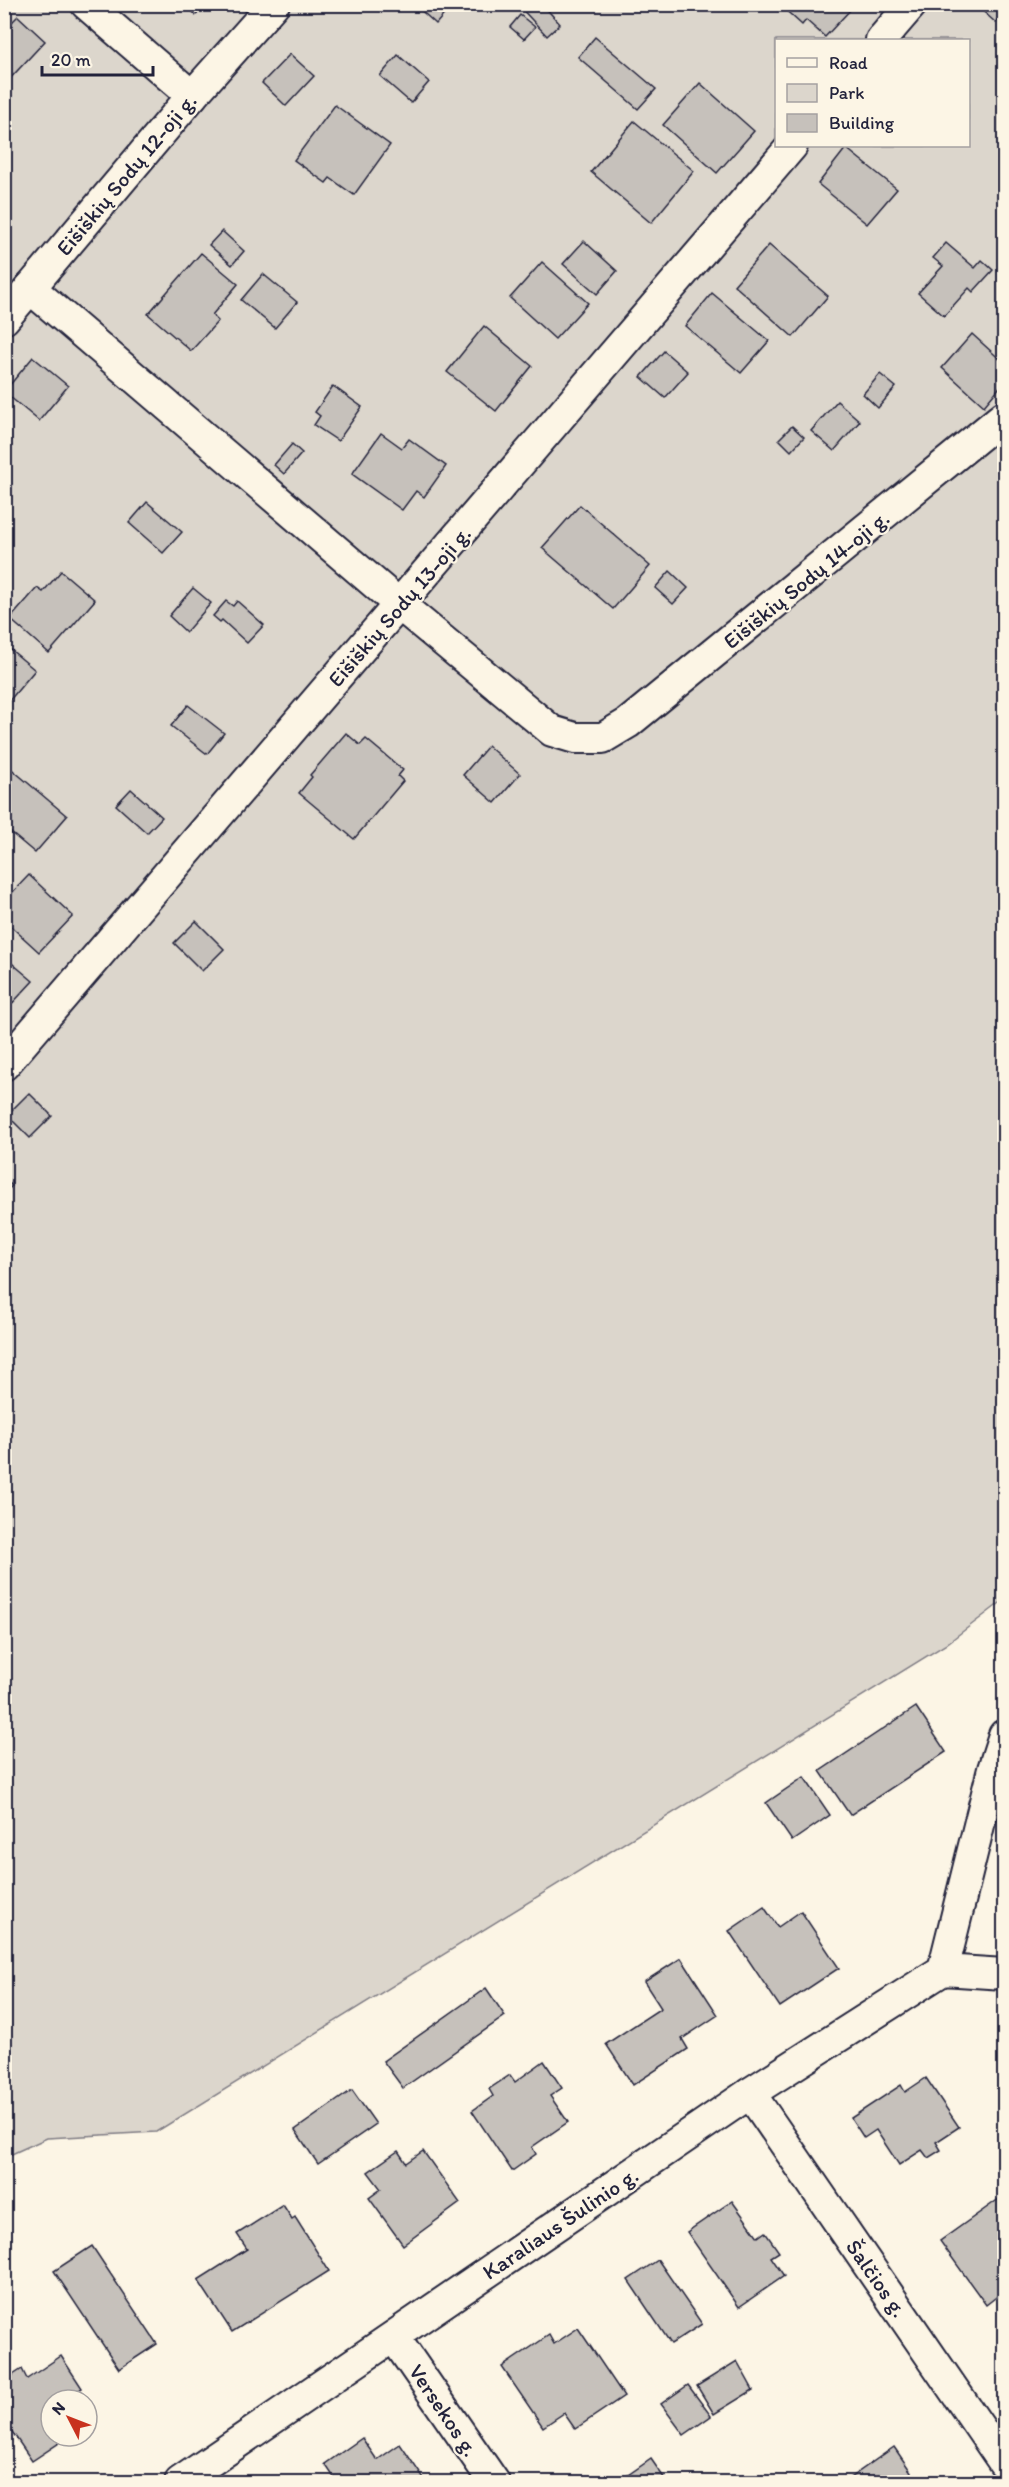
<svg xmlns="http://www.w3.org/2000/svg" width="1009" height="2487" font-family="Itim,sans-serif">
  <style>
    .green { fill: #dcd6cc; stroke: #7f7c84; stroke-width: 1.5; fill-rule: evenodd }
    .building { fill: #c6c1bb; stroke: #22223b; stroke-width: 1.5 }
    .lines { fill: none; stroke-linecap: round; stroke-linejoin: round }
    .street-casing { stroke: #22223b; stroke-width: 34 }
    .street { stroke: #fcf5e5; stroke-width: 30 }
    .labels { text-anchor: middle; stroke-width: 4.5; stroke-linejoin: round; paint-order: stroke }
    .street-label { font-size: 22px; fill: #22223b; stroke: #fcf5e5 }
  </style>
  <rect width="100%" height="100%" fill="#fcf5e5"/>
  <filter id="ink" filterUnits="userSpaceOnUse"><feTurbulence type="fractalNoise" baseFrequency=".0167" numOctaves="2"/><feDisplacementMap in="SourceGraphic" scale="12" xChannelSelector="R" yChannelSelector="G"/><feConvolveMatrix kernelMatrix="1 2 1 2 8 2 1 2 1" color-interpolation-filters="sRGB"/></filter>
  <g filter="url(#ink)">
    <path class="green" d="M4 5H1004V1600L945 1645 156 2132 47 2138 5 2157ZM776 40H968V146H776Z"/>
    <g class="building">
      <polygon points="184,4 205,4 196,15"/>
      <polygon points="414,4 453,4 436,24"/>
      <polygon points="517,4 542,4 560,24 547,36"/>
      <polygon points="779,4 848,4 852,8 825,37 806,20 802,25"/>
      <polygon points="1004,4 1004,13 996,23 976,5"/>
      <polygon points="520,15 535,27 524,39 510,27"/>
      <polygon points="18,16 45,41 4,85 4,30"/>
      <polygon points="595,37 656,89 638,109 578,57"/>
      <polygon points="290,54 314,76 286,106 262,83"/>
      <polygon points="398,55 429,82 411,103 380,76"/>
      <polygon points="700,83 754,131 717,173 663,125"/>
      <polygon points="335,105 390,145 354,195 330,178 326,183 294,160"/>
      <polygon points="634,121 694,171 651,223 591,172"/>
      <polygon points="846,148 897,189 867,224 818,184"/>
      <polygon points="222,231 244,251 232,265 209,245"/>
      <polygon points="584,241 617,271 597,294 563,264"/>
      <polygon points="946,243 975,268 982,260 993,270 973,292 969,288 944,316 918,293 943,266 933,258"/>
      <polygon points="769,245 828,296 793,337 734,285"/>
      <polygon points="201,253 238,284 212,315 218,321 191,351 148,314"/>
      <polygon points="542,262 588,303 555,339 510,298"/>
      <polygon points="263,274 297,302 275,328 241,300"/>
      <polygon points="712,293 769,341 741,373 685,326"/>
      <polygon points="484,326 532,366 496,411 447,372"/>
      <polygon points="972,334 1004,363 1004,382 984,406 942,368"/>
      <polygon points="664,351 688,372 665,398 641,377"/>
      <polygon points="33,357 68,386 39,421 4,392"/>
      <polygon points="880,374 896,387 878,408 863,394"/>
      <polygon points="333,386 362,407 338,441 314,425 320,416 315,412"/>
      <polygon points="837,401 860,421 834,451 811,431"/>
      <polygon points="792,426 804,437 791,451 779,439"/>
      <polygon points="381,433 402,448 409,439 446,466 424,497 416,491 402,510 352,474"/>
      <polygon points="292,444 302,453 284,474 274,465"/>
      <polygon points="147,502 182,532 163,553 129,523"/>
      <polygon points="580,505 650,566 613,609 542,548"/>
      <polygon points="61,571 95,600 49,653 10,619 37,588 43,592"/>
      <polygon points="670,571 688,588 673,604 655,588"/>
      <polygon points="193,588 211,603 186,632 169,616"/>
      <polygon points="226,601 233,606 237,601 264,625 247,643 222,620 220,622 213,616"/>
      <polygon points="4,644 35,670 4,707"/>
      <polygon points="188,705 224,733 207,754 171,726"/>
      <polygon points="346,733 360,745 366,739 403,770 398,776 403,781 354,839 299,793 312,777 310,775"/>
      <polygon points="488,746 520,774 495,803 463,775"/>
      <polygon points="8,766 67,816 35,853 4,827 4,769"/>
      <polygon points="131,789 162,817 147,833 116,805"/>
      <polygon points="29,875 73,916 39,952 4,920 4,901"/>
      <polygon points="196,921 224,949 202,971 174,943"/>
      <polygon points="7,959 33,981 8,1008 4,1005 4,963"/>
      <polygon points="29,1093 52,1116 30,1138 7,1115"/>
      <polygon points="4,1178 12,1186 4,1193"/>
      <polygon points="916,1707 946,1752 850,1815 820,1771"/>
      <polygon points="804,1777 830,1815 792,1841 766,1803"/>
      <polygon points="764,1907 778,1927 801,1911 839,1968 780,2007 729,1931"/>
      <polygon points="681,1958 718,2015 682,2039 688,2049 633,2085 606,2044 661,2008 644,1982"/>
      <polygon points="486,1988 505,2016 403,2088 383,2061"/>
      <polygon points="544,2061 562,2088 550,2096 568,2122 532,2147 536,2154 512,2171 472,2111 493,2096 489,2089 510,2075 515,2082"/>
      <polygon points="926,2078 959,2127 936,2142 941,2150 928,2158 922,2150 899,2165 876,2130 864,2138 851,2118 901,2085 905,2092"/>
      <polygon points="352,2090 376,2124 318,2164 295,2130"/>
      <polygon points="398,2151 406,2163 423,2151 460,2203 403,2245 369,2198 381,2189 368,2172"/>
      <polygon points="1003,2196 1004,2198 1004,2291 986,2305 940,2241"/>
      <polygon points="732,2201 758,2237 765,2232 779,2252 771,2257 784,2276 739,2307 687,2232"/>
      <polygon points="283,2205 292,2219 295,2217 329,2271 232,2332 198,2280 247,2249 237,2234"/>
      <polygon points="92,2246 157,2344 119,2369 54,2271"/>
      <polygon points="658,2260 702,2324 671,2344 628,2280"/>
      <polygon points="578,2328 624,2396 575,2429 564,2413 543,2427 502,2367 549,2335 554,2344"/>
      <polygon points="61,2356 82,2388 64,2400 51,2400 49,2410 51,2436 68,2437 32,2461 4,2420 4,2381 22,2369 27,2379"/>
      <polygon points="737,2361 753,2390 714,2414 697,2386"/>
      <polygon points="688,2385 711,2416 684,2435 661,2404"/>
      <polygon points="362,2438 377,2460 400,2444 426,2482 337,2482 325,2464"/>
      <polygon points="894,2447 918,2482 853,2482 850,2478"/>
      <polygon points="651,2459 667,2482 618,2482"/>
    </g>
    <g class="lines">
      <defs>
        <g id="street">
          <polyline points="86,4 192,96"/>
          <polyline points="881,40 912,4"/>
          <polyline points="30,288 400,605 552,731 575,738 603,738 628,723 1004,416"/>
          <polyline points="4,319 192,96 274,4"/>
          <polyline points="4,1065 792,146"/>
          <polyline points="943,1970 993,1769 1004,1735"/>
          <polyline points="750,2093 1004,2463"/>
          <polyline points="394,2337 494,2482"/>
          <polyline points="180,2482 750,2093 943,1970 1004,1974"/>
        </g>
      </defs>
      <use href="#street" class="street-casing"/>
      <use href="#street" class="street"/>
    </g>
  </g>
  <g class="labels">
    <g class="street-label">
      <text transform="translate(126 174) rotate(-50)" y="8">Eišiškių Sodų 12-oji g.</text>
      <text transform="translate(806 579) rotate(-39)" y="8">Eišiškių Sodų 14-oji g.</text>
      <text transform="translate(399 606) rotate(-49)" y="8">Eišiškių Sodų 13-oji g.</text>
      <text transform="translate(560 2223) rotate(-34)" y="8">Karaliaus Šulinio g.</text>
      <text transform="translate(877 2278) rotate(55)" y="8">Šalčios g.</text>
      <text transform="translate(444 2410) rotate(56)" y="8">Versekos g.</text>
    </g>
  </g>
  <rect width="1009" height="2487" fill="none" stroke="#fcf5e5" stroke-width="24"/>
  <rect x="12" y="12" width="985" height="2463" fill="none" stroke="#22223b" stroke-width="2" filter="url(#ink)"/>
  <rect x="775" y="39" width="195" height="108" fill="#fcf5e5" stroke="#a5a1a1" stroke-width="1.5"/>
  <rect x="787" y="58" width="30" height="9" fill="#fcf5e5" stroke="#a5a1a1" stroke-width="1.5"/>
  <text x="829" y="69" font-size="18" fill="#22223b">Road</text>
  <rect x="787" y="84" width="30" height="18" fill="#dcd6cc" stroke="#a5a1a1" stroke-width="1.5"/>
  <text x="829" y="99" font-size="18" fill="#22223b">Park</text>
  <rect x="787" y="114" width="30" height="18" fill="#c6c1bb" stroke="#a5a1a1" stroke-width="1.5"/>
  <text x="829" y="129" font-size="18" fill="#22223b">Building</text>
  <g transform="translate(69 2418) rotate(312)"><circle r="28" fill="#fcf5e5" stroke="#a5a1a1" stroke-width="1.5"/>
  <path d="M0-4.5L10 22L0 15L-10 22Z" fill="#c8321e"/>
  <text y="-9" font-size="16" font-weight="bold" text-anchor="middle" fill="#22223b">N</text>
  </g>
  <path d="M42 66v9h111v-9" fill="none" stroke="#22223b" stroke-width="3"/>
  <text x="51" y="66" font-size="18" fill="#22223b" stroke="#fcf5e5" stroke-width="4.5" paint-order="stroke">20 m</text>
</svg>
